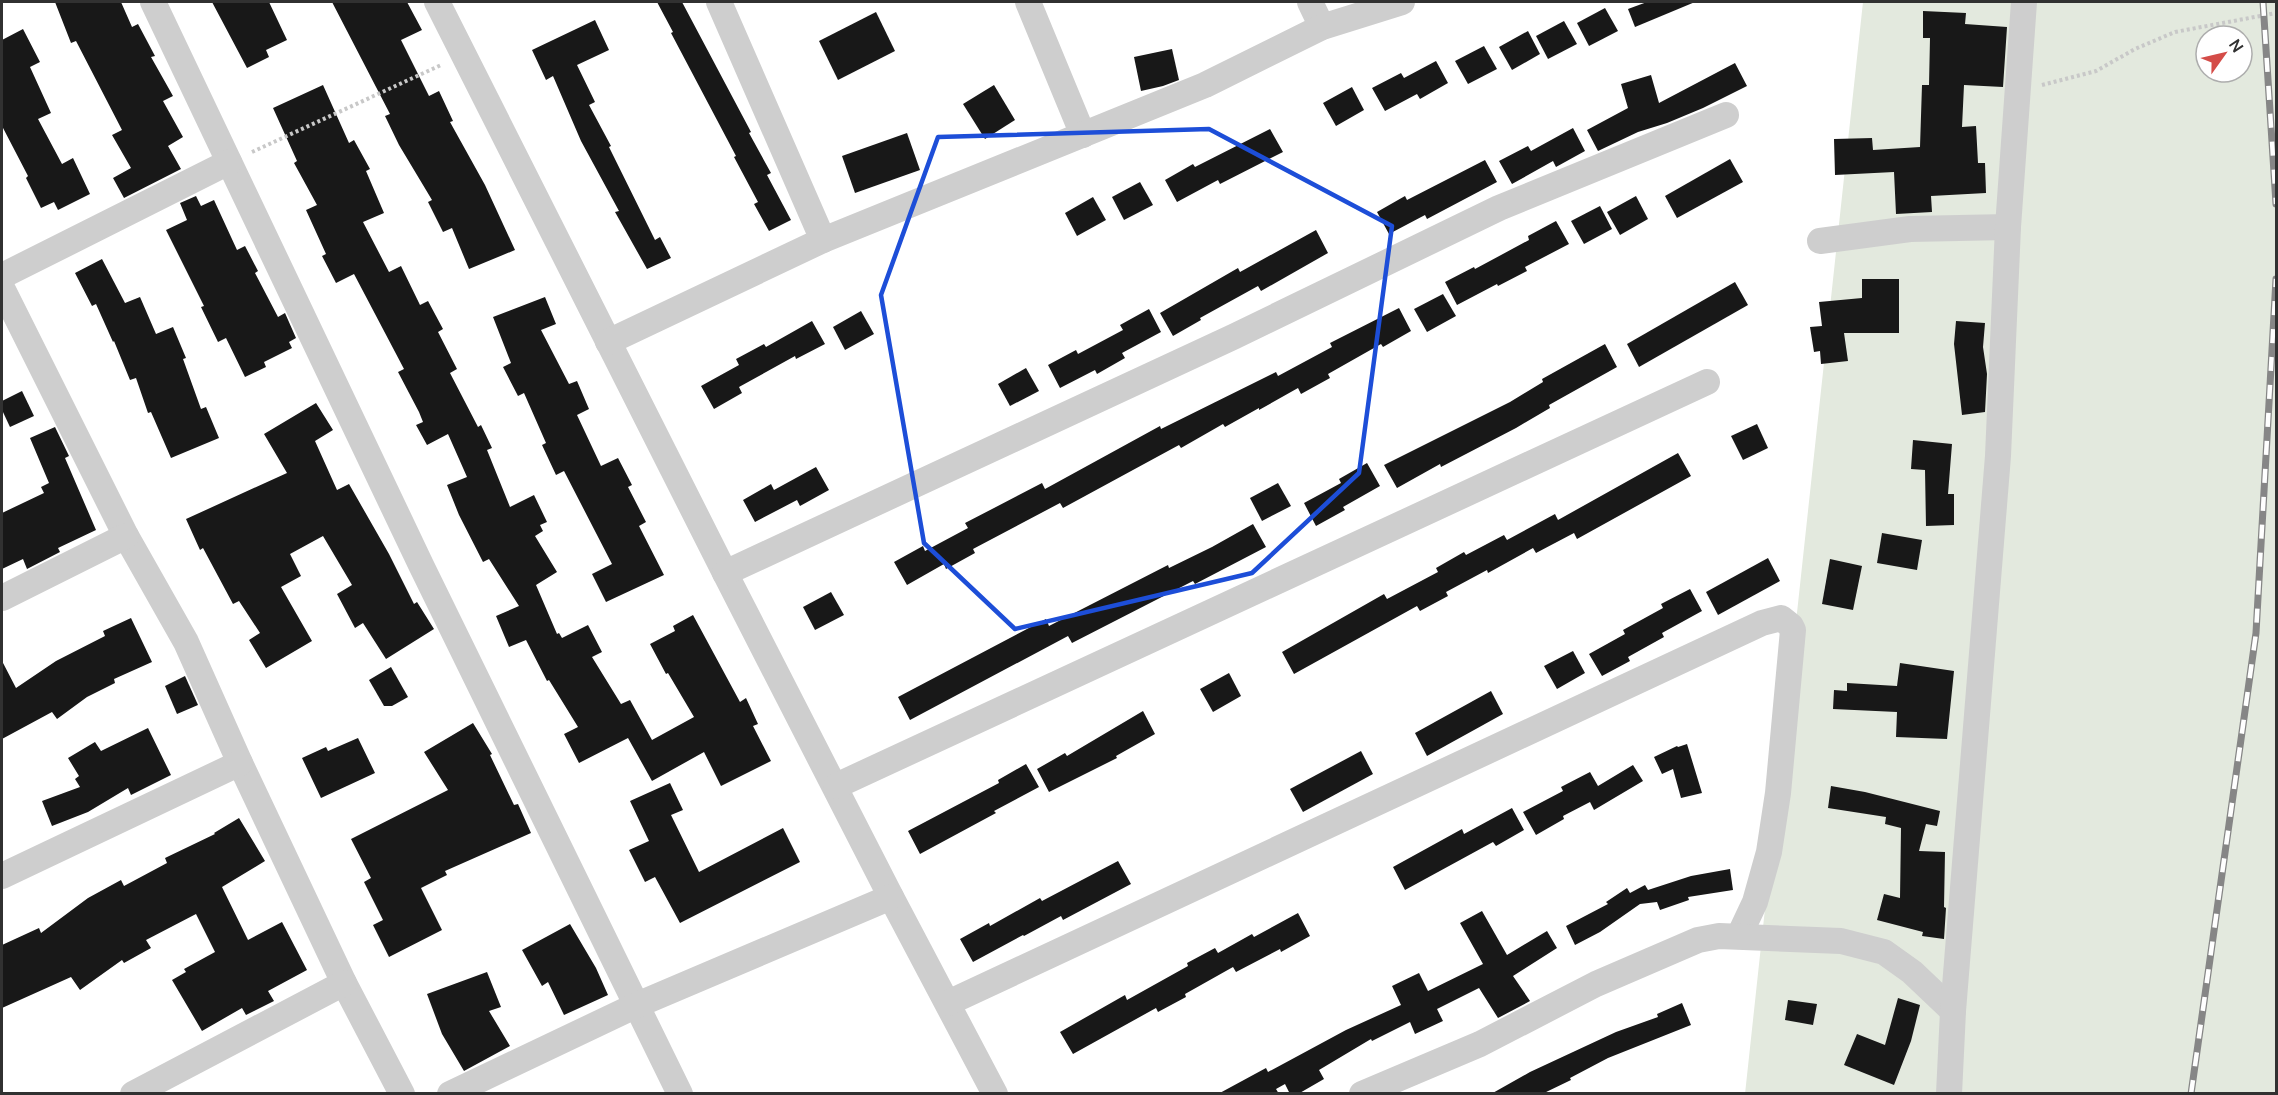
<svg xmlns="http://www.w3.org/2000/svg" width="2278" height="1095" font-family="Manrope,sans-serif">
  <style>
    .green { fill: #e3e9de; fill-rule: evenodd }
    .building { fill: #181818 }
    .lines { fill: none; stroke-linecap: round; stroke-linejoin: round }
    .path { stroke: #c8c8c8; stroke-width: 4; stroke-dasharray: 3 3; stroke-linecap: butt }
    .minor { stroke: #cecece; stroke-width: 26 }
    .rail-casing { stroke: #868686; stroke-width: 7 }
    .rail { stroke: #fff; stroke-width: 4.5; stroke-dasharray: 14; stroke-linecap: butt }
    .marked { fill: none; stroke: #1d4ed8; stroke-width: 4.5; stroke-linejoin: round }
  </style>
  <rect width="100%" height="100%" fill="#fff"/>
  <path class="green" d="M1863 2H2276V1093L1745 1094ZM2206 36H2242V72H2206Z"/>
  <g class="building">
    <polygon points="55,2 121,2 132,27 138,24 155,56 151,57 173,96 163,101 183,137 168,146 181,169 124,198 113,178 131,168 112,135 122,130 76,41 71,43"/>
    <polygon points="212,2 269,2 287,40 266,50 269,57 247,68"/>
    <polygon points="332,2 407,2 422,30 401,40 429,96 439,91 453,121 450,122 485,185 515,250 469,269 452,228 443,232 428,202 432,200 399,145 385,116 390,114"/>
    <polygon points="657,2 682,2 751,132 749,133 771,173 767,175 791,220 769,231 754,204 758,202 734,157 736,156 671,33 673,32"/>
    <polygon points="1647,2 1695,2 1635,27 1628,9"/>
    <polygon points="1605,8 1618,31 1589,46 1577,23"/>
    <polygon points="1923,11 1966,13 1965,24 2007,27 2003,87 1964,85 1962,127 1976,126 1978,163 1985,163 1986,193 1931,196 1932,212 1896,214 1894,172 1835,175 1834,139 1872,138 1873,150 1920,147 1922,85 1929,85 1930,38 1923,38"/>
    <polygon points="876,12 895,51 838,80 819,41"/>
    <polygon points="595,20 609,50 577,65 595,102 589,105 611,146 609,147 655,240 660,237 671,258 647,269 615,212 619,211 581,141 553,76 546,80 532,50"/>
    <polygon points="1564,21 1577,44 1548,59 1536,36"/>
    <polygon points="23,29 40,62 30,67 51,113 38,119 62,164 73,158 90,194 58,210 54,202 41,208 26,178 28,176 2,126 2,40"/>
    <polygon points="1528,31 1540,54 1512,70 1499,47"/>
    <polygon points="1484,46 1497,69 1468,84 1455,61"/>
    <polygon points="1172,49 1179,80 1163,86 1141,91 1134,57"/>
    <polygon points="1436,61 1448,83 1420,99 1417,94 1385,111 1372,88 1401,73 1404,78"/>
    <polygon points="1735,63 1747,86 1703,108 1667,123 1638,132 1598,151 1587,130 1628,108 1621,84 1651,75 1659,103"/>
    <polygon points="323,85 349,143 354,140 370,169 366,171 384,213 363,222 389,272 401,266 420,305 428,301 443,329 438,332 457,369 450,373 478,427 481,425 492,448 487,450 510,507 534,495 547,522 540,525 543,531 535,536 557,572 536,585 557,634 559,633 562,638 588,625 602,652 592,657 621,704 630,700 652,740 694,717 668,673 666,674 650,644 675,631 673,626 693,615 740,702 746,698 758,724 753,726 771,761 721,786 704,752 652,781 628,738 579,763 564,734 578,727 549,680 547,681 526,640 509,647 496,616 519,606 489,559 483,562 459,515 447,485 467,477 448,434 427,445 416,425 423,422 419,412 398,372 404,369 354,274 336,283 322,256 326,254 306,210 317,205 294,163 297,161 273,108"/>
    <polygon points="994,85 1015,120 985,139 963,104"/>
    <polygon points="1352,87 1364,110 1336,126 1323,103"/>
    <polygon points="1573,128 1585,151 1556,167 1553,161 1512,184 1499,161 1528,146 1531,151"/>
    <polygon points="1270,129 1283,152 1220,184 1218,180 1177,202 1165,180 1193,164 1195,167"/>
    <polygon points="907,133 920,170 855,193 842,156"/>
    <polygon points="1730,159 1743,182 1677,218 1665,196"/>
    <polygon points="1485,160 1497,182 1427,219 1425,215 1389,234 1377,212 1405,196 1407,200"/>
    <polygon points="1140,182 1153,205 1124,220 1112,197"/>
    <polygon points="196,196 201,206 214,200 237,250 245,246 258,271 255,273 278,317 285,313 296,338 289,342 292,348 264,362 266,367 245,377 226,338 218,342 201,307 204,306 166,230 187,220 180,203"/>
    <polygon points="1636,196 1648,219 1620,235 1607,212"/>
    <polygon points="1093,197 1106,220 1077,236 1065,213"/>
    <polygon points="1600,206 1612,229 1584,244 1571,221"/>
    <polygon points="1556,221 1569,244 1525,267 1527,271 1498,286 1497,284 1457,305 1445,282 1474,267 1475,269 1529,240 1528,236"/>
    <polygon points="1316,230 1328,253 1261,291 1258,286 1200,318 1201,320 1173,336 1160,313 1238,268 1240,272"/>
    <polygon points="102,259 125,303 140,297 156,334 173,327 186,358 183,359 201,409 206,407 219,438 171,458 151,412 148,413 136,378 130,380 114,341 113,342 96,304 92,306 75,273"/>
    <polygon points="1862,279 1899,279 1899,333 1844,333 1848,361 1821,364 1820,351 1814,352 1810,327 1822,326 1819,302 1862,298"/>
    <polygon points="1735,282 1748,305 1639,367 1627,344"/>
    <polygon points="1443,294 1456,316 1427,332 1414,309"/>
    <polygon points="545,297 556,324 541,330 569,384 577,381 589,409 577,415 601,466 618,458 632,485 628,487 646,522 639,526 664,575 606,602 592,574 612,564 564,471 556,475 542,445 546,443 524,393 518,396 503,367 511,363 493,317"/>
    <polygon points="1399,308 1411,331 1383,347 1381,344 1328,374 1330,378 1301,394 1298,388 1259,410 1259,408 1225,427 1223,424 1181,448 1179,445 1063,508 1060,503 973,549 975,553 946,569 944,564 907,585 894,562 923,546 925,551 968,528 965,523 994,508 1042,483 1045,489 1160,426 1161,429 1276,372 1278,376 1332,347 1330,343"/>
    <polygon points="1149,309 1161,332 1122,353 1125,358 1097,374 1095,370 1060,388 1048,365 1076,350 1078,354 1123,330 1120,325"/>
    <polygon points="861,311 874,334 845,350 833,327"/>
    <polygon points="812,321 825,344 796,359 795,356 739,387 742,393 714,409 701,386 739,365 736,359 764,344 766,347"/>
    <polygon points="1956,321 1985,323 1983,347 1987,374 1985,412 1962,415 1954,344"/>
    <polygon points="1605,344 1617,367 1549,405 1550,408 1516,428 1441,467 1440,464 1397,488 1384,465 1510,402 1543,382 1542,379"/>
    <polygon points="1026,368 1039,391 1010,406 998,384"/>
    <polygon points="22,391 34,416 10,427 2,410 2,401"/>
    <polygon points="316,403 333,430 315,441 337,490 349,484 389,554 414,604 417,602 434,629 386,659 363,623 355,628 337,594 352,585 323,536 290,554 301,576 281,587 312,641 266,668 249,640 260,633 239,601 233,604 203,548 200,550 186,519 287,473 264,434"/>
    <polygon points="1757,424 1768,448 1743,460 1731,436"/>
    <polygon points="55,427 69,456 65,458 96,530 58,548 60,552 27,569 23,559 2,569 2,513 44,493 41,487 49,483 30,438"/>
    <polygon points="1913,440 1952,444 1948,494 1954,494 1954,525 1926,526 1925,470 1911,469"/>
    <polygon points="1678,453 1691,476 1577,539 1574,533 1536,553 1533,548 1488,573 1487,570 1446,592 1448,596 1420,611 1417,606 1294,674 1282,652 1384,594 1387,599 1438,572 1436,568 1464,552 1466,555 1504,535 1507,540 1555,514 1558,520"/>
    <polygon points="1367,463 1380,486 1343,507 1345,510 1316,526 1304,503 1341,483 1339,479"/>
    <polygon points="816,467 829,490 800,506 797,500 755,522 743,500 771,484 774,490"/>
    <polygon points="1278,483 1291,506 1262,521 1250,498"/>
    <polygon points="1253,524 1266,547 1195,584 1193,581 1072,643 1068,636 910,720 898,697 1046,619 1049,626 1168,565 1169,568 1212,547"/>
    <polygon points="1882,533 1922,540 1917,570 1877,563"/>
    <polygon points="1768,558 1780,581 1718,615 1706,592"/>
    <polygon points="1830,559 1862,566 1853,610 1822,604"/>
    <polygon points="1690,589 1702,611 1662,633 1664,637 1628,657 1630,661 1602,676 1589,654 1625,634 1623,630 1663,608 1661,604"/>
    <polygon points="831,592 844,615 815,630 803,607"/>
    <polygon points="131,618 152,662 114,679 115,683 87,697 57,719 52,712 2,739 2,661 16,688 56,661 105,636 103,631"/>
    <polygon points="1573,651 1585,673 1557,689 1544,666"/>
    <polygon points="1900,663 1954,671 1947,739 1896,737 1897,712 1833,709 1834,690 1847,691 1847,683 1897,686"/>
    <polygon points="391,667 408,697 392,706 384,706 369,680"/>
    <polygon points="1229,673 1241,696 1213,712 1200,689"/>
    <polygon points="185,676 198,705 177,714 165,686"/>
    <polygon points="1491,691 1503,714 1427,756 1415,733"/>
    <polygon points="1143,711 1155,734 1116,756 1117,758 1049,792 1037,769 1065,753 1067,756"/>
    <polygon points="473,723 492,754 490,755 514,805 518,804 531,833 445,871 447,875 421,888 442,930 389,957 373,925 383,920 364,882 371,878 351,839 448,790 424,752"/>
    <polygon points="148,728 171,775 131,795 128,788 88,812 52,826 42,801 80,787 75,779 79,776 68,758 95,742 101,751"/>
    <polygon points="358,738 375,773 321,798 302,758 326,747 328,751"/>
    <polygon points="1687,744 1702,793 1681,798 1673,769 1662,774 1654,757 1677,746 1678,747"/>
    <polygon points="1361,751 1373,774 1303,812 1290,789"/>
    <polygon points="1026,764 1039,787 994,811 996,813 920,854 908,831 999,783 998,780"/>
    <polygon points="1633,765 1643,781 1594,810 1590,802 1563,816 1564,819 1536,835 1523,812 1563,791 1561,787 1590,772 1598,786"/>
    <polygon points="670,783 683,810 671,815 699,872 783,828 800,862 680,923 655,877 645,882 629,850 649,841 630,801"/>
    <polygon points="1831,786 1865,792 1940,811 1937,826 1926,824 1919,851 1945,852 1944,907 1946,908 1944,939 1922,936 1923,932 1877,920 1884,894 1900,898 1901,828 1885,824 1886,817 1828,808"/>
    <polygon points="1512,808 1524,830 1496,846 1493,842 1405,890 1393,867 1462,829 1464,834"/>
    <polygon points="239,818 265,861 222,887 248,940 282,922 307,970 268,991 274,1001 246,1015 242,1008 202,1031 172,980 186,972 184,969 215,952 196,914 146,940 151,948 124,963 122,960 80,990 71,977 2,1008 2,945 39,928 41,933 88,898 121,880 124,886 167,863 165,858 215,834 214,833"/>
    <polygon points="1118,861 1131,884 1063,920 1061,916 1024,936 1023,935 973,962 960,939 989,923 990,926 1040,898 1042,901"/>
    <polygon points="1730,869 1733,890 1688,897 1689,900 1660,910 1657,902 1640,904 1600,932 1575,945 1566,926 1608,904 1606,902 1627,888 1630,893 1645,885 1648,890 1691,876"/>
    <polygon points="1482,911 1507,955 1547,931 1557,948 1513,976 1530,1001 1498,1018 1479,988 1437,1009 1443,1021 1415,1034 1410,1022 1372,1041 1371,1039 1319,1070 1324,1079 1298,1094 1290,1094 1285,1084 1276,1089 1279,1094 1218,1094 1266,1068 1268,1072 1346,1030 1401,1005 1392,986 1419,973 1428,991 1483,964 1460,923"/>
    <polygon points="1298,913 1310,936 1281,952 1280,949 1236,972 1233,967 1185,994 1186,997 1158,1012 1156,1008 1073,1054 1060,1032 1125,995 1127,1000 1188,966 1187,963 1215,948 1218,953 1252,934 1254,937"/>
    <polygon points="570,924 596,968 608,995 564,1015 548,982 542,986 522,950"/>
    <polygon points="487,972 501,1007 489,1011 510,1046 464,1071 442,1034 427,994"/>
    <polygon points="1898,998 1920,1005 1911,1041 1894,1085 1844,1065 1857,1034 1885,1045"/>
    <polygon points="1788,1000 1817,1004 1813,1025 1785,1020"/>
    <polygon points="1682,1003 1691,1025 1608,1058 1570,1078 1571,1080 1542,1094 1491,1094 1530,1072 1616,1032 1658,1017 1657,1014"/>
  </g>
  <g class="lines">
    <g class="path">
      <polyline points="2042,85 2096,71 2135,49 2175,32 2276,13"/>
      <polyline points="252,152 441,65"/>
    </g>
    <g class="minor">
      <polyline points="153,2 421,565 680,1094"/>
      <polyline points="437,2 725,573 891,897 995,1094"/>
      <polyline points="719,2 823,240"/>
      <polyline points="1028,2 1083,135"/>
      <polyline points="1310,2 1322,27"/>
      <polyline points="1820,241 1910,229 2008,227"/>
      <polyline points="2,276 229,162"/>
      <polyline points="2,288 126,536 186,642 240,763 344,983 402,1094"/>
      <polyline points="608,342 823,240 1205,85 1322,27 1402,2"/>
      <polyline points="725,573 1233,337 1499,208 1726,115"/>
      <polyline points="2,598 126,536"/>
      <polyline points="836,786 1707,382"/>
      <polyline points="2,876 240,763"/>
      <polyline points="948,1003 1762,623 1781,618 1791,626 1793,630 1778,793 1769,852 1755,902 1739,936"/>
      <polyline points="133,1094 344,983"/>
      <polyline points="450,1094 637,1005 891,897"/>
      <polyline points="1362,1094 1480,1044 1596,984 1698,940 1719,936 1841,941 1884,952 1912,972 1953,1011"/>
      <polyline points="1949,1094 1953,1011 1998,456 2008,227 2024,2"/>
    </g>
    <defs>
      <g id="rail">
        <polyline points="2263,2 2276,204"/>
        <polyline points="2191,1094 2256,633 2276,279"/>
      </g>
    </defs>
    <use href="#rail" class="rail-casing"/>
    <use href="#rail" class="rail"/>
  </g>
  <path class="marked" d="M1209 129 1392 226 1359 473 1252 573 1015 629 924 543 881 295 938 137Z"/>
  <rect width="2278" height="1095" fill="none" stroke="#313131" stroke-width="6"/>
  <g transform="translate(2224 54) rotate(56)"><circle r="28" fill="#ffffff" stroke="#adadad" stroke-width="1.5"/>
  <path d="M0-4.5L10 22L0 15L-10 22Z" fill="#d44c48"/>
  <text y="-9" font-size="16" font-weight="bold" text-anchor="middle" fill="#313131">N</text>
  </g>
</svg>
